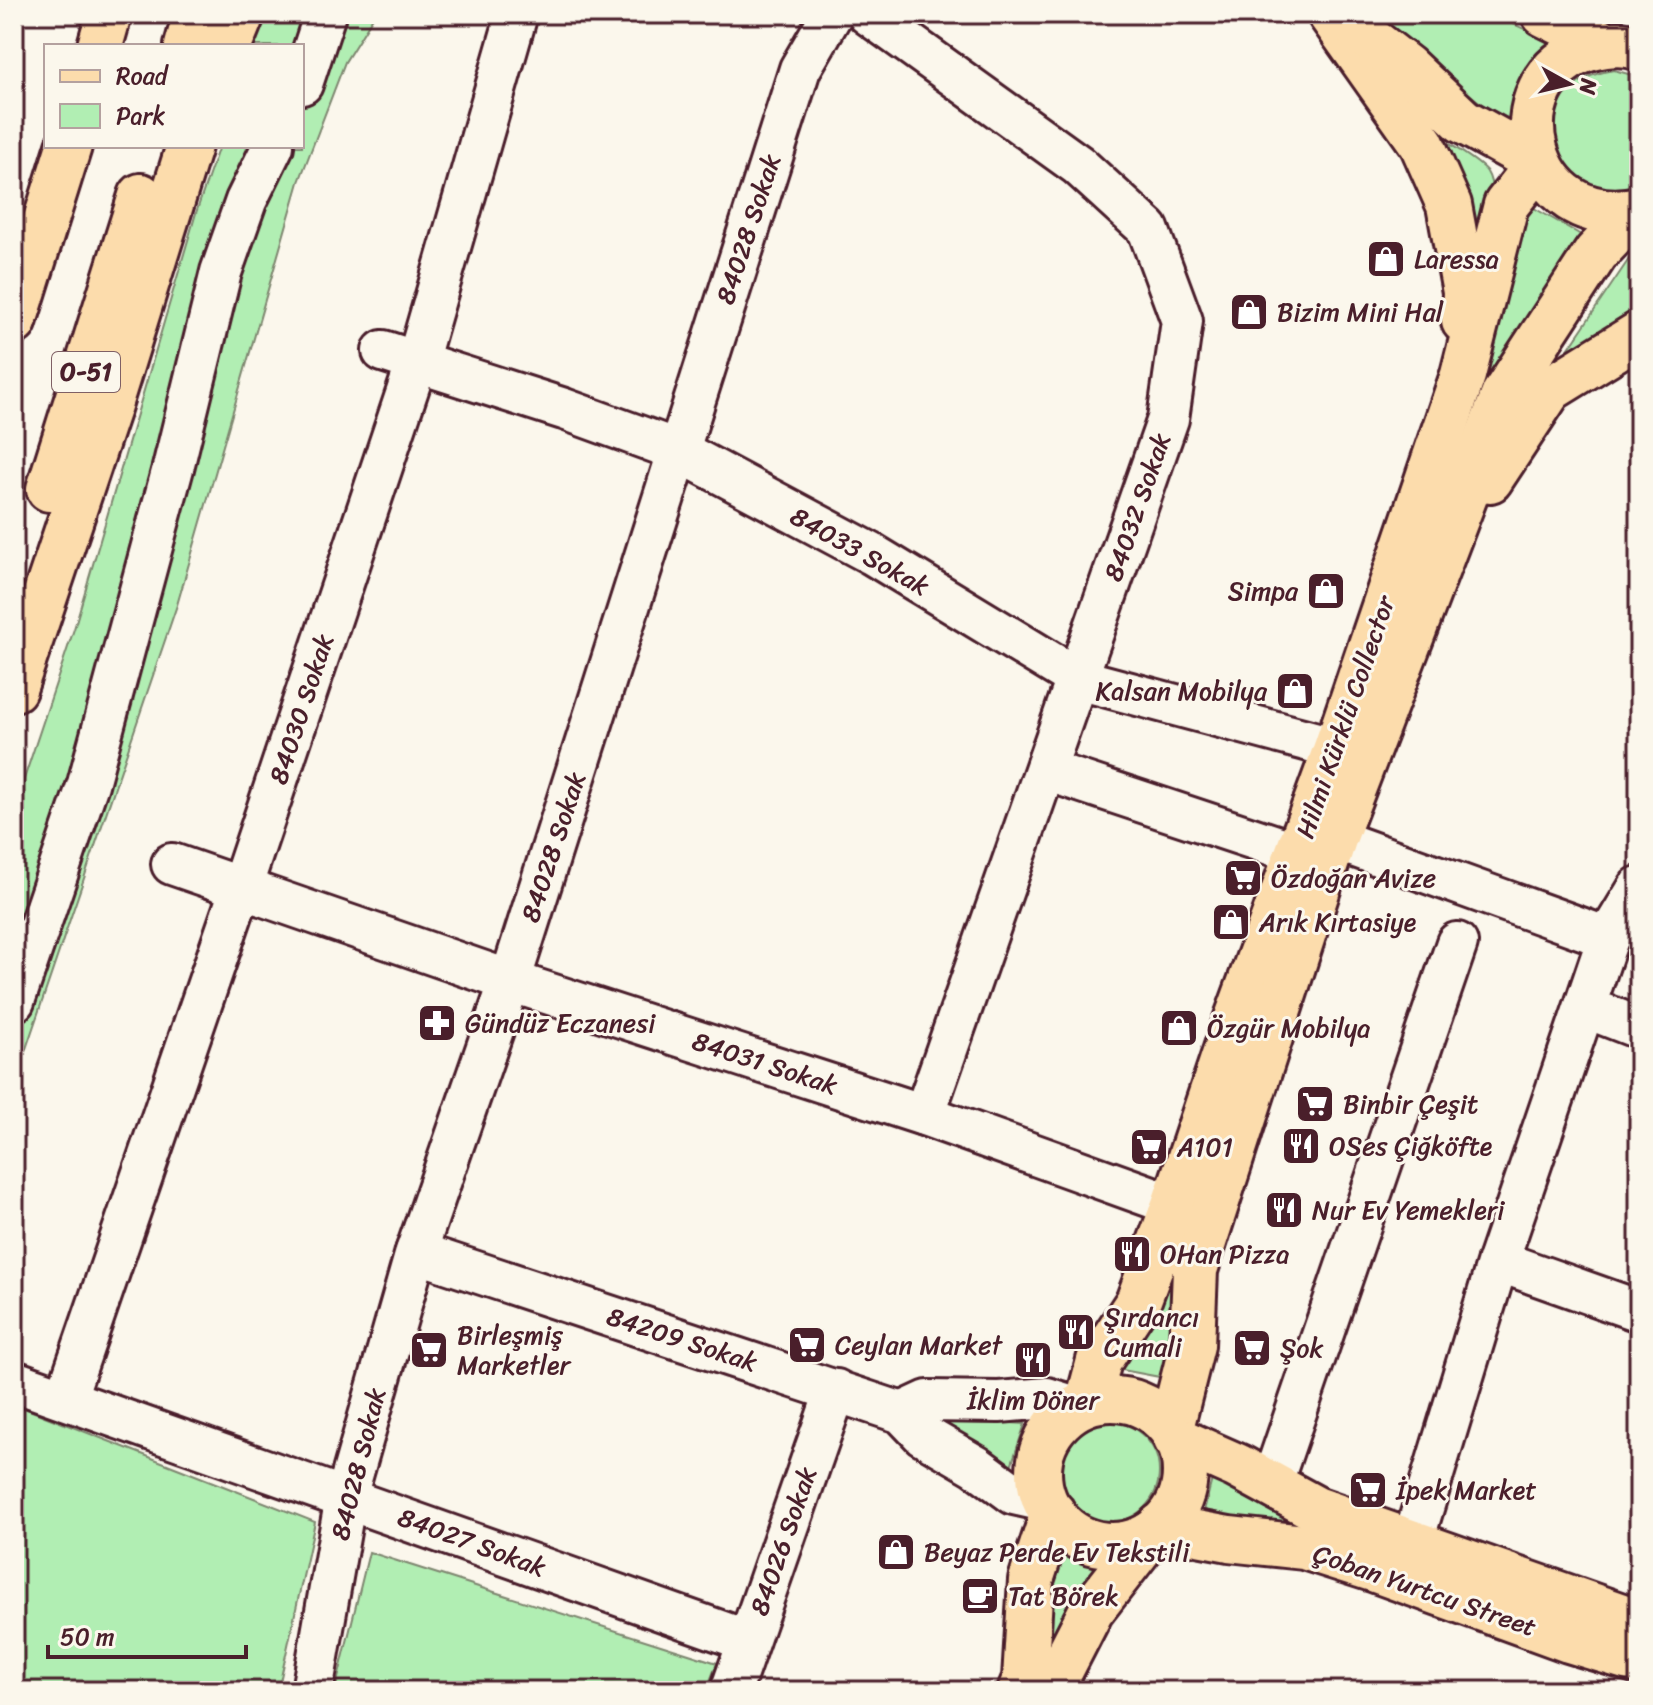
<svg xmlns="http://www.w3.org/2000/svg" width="1653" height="1705" font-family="Sriracha,sans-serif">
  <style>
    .green { fill: #b1eeb3; stroke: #7e866f; stroke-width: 2 }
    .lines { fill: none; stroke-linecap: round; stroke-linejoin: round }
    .minor-casing { stroke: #4a1f2b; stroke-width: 46 }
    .major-casing { stroke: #4a1f2b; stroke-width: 50 }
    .highway-casing { stroke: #4a1f2b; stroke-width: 50 }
    .minor { stroke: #fbf7ec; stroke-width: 40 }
    .major { stroke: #fcdcac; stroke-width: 44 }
    .highway { stroke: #fcdcac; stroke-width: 44 }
    .labels { text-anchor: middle; stroke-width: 6; stroke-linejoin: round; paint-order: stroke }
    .shield { fill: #fbf7ec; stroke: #7f6065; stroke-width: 2 }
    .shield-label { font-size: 24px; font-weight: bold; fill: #4a1f2b }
    .street-label { font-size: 26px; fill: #4a1f2b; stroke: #fbf7ec }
    .poi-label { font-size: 26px; fill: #4a1f2b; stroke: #fbf7ec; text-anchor: start }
  </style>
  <rect width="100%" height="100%" fill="#fbf7ec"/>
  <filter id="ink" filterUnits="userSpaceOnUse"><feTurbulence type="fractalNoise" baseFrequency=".0125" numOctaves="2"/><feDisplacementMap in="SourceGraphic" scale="16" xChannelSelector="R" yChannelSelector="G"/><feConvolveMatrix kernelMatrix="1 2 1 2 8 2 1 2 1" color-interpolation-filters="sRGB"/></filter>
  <g filter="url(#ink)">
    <g class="green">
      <polygon points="264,14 375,14 345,62 299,182 177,605 14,1084 14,809 74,629 196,213 219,146 302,146 302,46 254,46"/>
      <polygon points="1374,14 1492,14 1550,41 1526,79 1509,127"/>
      <path d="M1614 70 1639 77V185C1547 214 1516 83 1614 70Z"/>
      <path d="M1436 135C1447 143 1482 163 1487 172 1502 196 1482 253 1475 277Z"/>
      <polygon points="1527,204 1581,235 1489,383 1165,1378 1117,1369"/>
      <polygon points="1629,259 1639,261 1639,324 1546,382"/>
      <polygon points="14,1404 315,1522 278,1691 14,1691"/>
      <polygon points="927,1417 1025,1424 1011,1466"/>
      <circle cx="1109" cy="1472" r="50"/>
      <polygon points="1213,1475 1320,1528 1202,1519"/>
      <polygon points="369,1552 717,1663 706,1691 335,1691"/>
      <polygon points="1057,1552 1100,1569 1037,1669"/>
    </g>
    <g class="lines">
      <defs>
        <g id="minor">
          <polyline points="868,14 1078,165 1148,229 1182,321 1168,419 924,1115"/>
          <polyline points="302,84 325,14"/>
          <polyline points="383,351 564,409 677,450 872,554 1078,679 1336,748"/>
          <polyline points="1046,770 1297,853"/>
          <polyline points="1334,839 1608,938 1498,1261 1412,1544"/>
          <polyline points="172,864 510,981 924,1115 1174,1205"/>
          <polyline points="1608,938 1639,887"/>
          <polyline points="14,1001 88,784 173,468 221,272 246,201 273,146"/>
          <polyline points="1585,1007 1639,1028"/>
          <polyline points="416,1252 902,1413 923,1435 976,1466 1014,1494 1045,1501"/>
          <polyline points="1498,1261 1639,1311"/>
          <polyline points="14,1381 748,1641"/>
          <polyline points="66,1397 241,888 417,362 517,14"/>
          <polyline points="902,1413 928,1401 999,1402 1047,1398 1079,1408"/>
          <polyline points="1271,1485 1457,943"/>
          <polyline points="312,1691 346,1497 416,1252 510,981 800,69 832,14"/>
          <polyline points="731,1691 836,1390"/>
        </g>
        <g id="major">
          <polyline points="1330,14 1422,144 1449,205 1465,292 1464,321"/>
          <polyline points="1544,14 1604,44"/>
          <polyline points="1358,30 1406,67 1463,121 1539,163"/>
          <path d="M1639 48C1624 42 1606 44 1591 48 1490 79 1527 234 1639 209"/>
          <polyline points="1490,480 1550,389 1639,334"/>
          <circle cx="1112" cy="1472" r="73"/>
          <polyline points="1088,1402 1099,1361 1138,1302 1174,1205 1234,1026 1336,748 1463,375 1506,205 1539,163"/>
          <polyline points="1171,1428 1192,1345 1195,1270 1334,839 1504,394 1596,253 1637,210"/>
          <polyline points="1176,1439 1237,1466 1316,1509 1639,1622"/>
          <polyline points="1160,1526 1229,1539 1304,1547 1376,1570 1569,1640 1639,1661"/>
          <polyline points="1020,1691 1025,1679 1031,1580 1053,1513"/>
          <polyline points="1050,1691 1091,1611 1151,1534"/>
        </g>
        <g id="highway">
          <polyline points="100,46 109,14"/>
          <polyline points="187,46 196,14"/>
          <polyline points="229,46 242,14"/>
          <polyline points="14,322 69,146"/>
          <polyline points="49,489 141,196"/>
          <polyline points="14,689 108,408 189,146"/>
        </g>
      </defs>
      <use href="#minor" class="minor-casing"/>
      <use href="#major" class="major-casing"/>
      <use href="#highway" class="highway-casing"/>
      <use href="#minor" class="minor"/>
      <use href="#major" class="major"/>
      <use href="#highway" class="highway"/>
    </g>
  </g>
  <defs>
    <symbol id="shop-square" viewBox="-11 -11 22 22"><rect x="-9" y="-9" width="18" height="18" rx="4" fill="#4a1f2b" stroke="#fbf7ec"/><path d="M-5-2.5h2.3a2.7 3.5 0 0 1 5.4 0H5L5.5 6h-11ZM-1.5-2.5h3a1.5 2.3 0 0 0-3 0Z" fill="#fff"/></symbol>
    <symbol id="supermarket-square" viewBox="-11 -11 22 22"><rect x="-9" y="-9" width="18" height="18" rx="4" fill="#4a1f2b" stroke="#fbf7ec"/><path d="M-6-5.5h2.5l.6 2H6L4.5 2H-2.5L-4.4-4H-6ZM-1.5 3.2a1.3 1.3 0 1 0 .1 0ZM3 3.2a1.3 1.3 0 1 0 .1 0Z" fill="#fff"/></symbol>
    <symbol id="pharmacy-square" viewBox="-11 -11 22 22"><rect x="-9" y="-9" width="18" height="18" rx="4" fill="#4a1f2b" stroke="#fbf7ec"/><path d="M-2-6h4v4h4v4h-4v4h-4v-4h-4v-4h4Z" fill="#fff"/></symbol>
    <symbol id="restaurant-square" viewBox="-11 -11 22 22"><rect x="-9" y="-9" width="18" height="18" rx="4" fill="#4a1f2b" stroke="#fbf7ec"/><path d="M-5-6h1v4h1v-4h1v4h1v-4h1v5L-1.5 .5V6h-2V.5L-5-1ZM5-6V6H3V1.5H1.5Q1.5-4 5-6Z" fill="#fff"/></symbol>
    <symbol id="cafe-square" viewBox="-11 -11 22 22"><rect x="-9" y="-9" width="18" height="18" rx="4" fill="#4a1f2b" stroke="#fbf7ec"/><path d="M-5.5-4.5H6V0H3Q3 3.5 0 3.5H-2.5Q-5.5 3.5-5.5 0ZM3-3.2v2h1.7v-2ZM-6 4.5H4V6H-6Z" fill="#fff"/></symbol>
  </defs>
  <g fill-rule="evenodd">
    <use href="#shop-square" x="1364" y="237" width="44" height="44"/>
    <use href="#shop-square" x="1227" y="290" width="44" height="44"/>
    <use href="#shop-square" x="1304" y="569" width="44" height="44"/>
    <use href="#shop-square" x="1273" y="669" width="44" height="44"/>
    <use href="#supermarket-square" x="1221" y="856" width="44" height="44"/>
    <use href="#shop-square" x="1209" y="900" width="44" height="44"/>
    <use href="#pharmacy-square" x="415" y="1001" width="44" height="44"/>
    <use href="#shop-square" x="1157" y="1006" width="44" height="44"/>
    <use href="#supermarket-square" x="1293" y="1082" width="44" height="44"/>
    <use href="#restaurant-square" x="1279" y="1124" width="44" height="44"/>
    <use href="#supermarket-square" x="1127" y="1125" width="44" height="44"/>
    <use href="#restaurant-square" x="1262" y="1188" width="44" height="44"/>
    <use href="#restaurant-square" x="1110" y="1232" width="44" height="44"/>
    <use href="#restaurant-square" x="1054" y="1310" width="44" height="44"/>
    <use href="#supermarket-square" x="785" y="1323" width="44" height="44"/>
    <use href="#supermarket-square" x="1230" y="1326" width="44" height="44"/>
    <use href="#supermarket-square" x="407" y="1328" width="44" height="44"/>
    <use href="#restaurant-square" x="1011" y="1338" width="44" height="44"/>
    <use href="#supermarket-square" x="1346" y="1468" width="44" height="44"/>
    <use href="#shop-square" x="874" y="1530" width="44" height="44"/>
    <use href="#cafe-square" x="958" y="1574" width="44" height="44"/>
  </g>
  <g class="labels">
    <rect class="shield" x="52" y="352" width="68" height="40" rx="6"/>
    <g class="shield-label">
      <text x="86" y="380">O-51</text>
    </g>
    <g class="street-label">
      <text transform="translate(748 229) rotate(-72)" y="9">84028 Sokak</text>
      <text transform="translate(1137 507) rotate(-71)" y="9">84032 Sokak</text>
      <text transform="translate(860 551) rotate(29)" y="9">84033 Sokak</text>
      <text transform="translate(301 709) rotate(-72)" y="9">84030 Sokak</text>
      <text transform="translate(1345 717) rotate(-71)" y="9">Hilmi Kürklü Collector</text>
      <text transform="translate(553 847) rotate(-72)" y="9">84028 Sokak</text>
      <text transform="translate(765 1063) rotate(18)" y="9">84031 Sokak</text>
      <text transform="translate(682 1339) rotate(18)" y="9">84209 Sokak</text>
      <text transform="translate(358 1464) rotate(-76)" y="9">84028 Sokak</text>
      <text transform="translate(783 1541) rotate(-71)" y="9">84026 Sokak</text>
      <text transform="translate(472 1542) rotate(20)" y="9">84027 Sokak</text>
      <text transform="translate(1425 1590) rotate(19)" y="9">Çoban Yurtcu Street</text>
    </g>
    <g class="poi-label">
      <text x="1414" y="268">Laressa</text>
      <text x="1277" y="321">Bizim Mini Hal</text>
      <text x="1298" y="600" text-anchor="end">Simpa</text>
      <text x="1267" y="700" text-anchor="end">Kalsan Mobilya</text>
      <text x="1271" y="887">Özdoğan Avize</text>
      <text x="1259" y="931">Arık Kırtasiye</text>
      <text x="465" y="1032">Gündüz Eczanesi</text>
      <text x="1207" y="1037">Özgür Mobilya</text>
      <text x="1343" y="1113">Binbir Çeşit</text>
      <text x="1329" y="1155">OSes Çiğköfte</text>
      <text x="1177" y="1156">A101</text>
      <text x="1312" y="1219">Nur Ev Yemekleri</text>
      <text x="1160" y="1263">OHan Pizza</text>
      <text x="1104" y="1326">Şırdancı<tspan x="1104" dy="30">Cumali</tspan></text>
      <text x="457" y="1344">Birleşmiş<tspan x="457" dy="30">Marketler</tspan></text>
      <text x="835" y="1354">Ceylan Market</text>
      <text x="1280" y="1357">Şok</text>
      <text x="1033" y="1409" text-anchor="middle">İklim Döner</text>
      <text x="1396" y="1499">İpek Market</text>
      <text x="924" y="1561">Beyaz Perde Ev Tekstili</text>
      <text x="1008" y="1605">Tat Börek</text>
    </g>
  </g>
  <rect width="1653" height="1705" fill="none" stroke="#fbf7ec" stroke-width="48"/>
  <rect x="24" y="24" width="1605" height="1657" fill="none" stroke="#4a1f2b" stroke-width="3" filter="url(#ink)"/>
  <rect x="44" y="44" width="260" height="104" fill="#fbf7ec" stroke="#b4a19f" stroke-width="2"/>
  <rect x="60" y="70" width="40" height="12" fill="#fcdcac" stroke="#b4a19f" stroke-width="2"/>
  <text x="116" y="84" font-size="24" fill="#4a1f2b">Road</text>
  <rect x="60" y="104" width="40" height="24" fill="#b1eeb3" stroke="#b4a19f" stroke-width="2"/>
  <text x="116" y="124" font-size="24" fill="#4a1f2b">Park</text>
  <g transform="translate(1569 84) rotate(98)" stroke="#fbf7ec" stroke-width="6" paint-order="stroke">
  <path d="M0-6L14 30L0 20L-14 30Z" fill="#4a1f2b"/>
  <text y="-12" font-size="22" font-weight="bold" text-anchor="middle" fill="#4a1f2b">N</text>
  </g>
  <path d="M48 1645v12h198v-12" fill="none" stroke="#4a1f2b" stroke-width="4"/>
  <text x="60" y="1645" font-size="24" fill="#4a1f2b" stroke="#fbf7ec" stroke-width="6" paint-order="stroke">50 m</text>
</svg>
